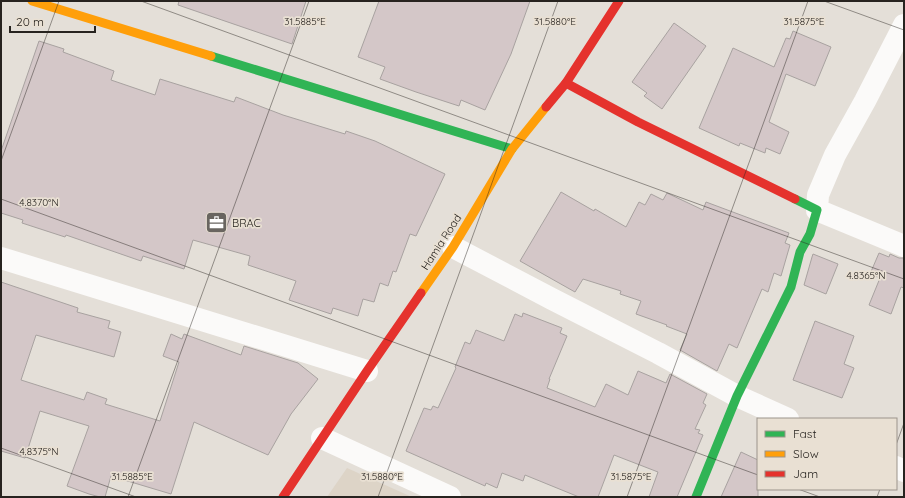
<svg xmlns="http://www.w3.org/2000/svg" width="905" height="498" font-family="Quicksand,sans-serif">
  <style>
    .built { fill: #ddd4c7 }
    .building { fill: #d4c7c8; stroke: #a8a2a0 }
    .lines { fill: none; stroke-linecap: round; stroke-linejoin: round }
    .street { stroke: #fbfaf9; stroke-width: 22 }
    .fast { stroke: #30b455; stroke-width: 9 }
    .slow { stroke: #ff9f0a; stroke-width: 9 }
    .jam { stroke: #e5322d; stroke-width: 9 }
    .ticks { fill: none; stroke: #27231f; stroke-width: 1; stroke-opacity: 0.45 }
    .labels { text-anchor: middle; stroke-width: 3.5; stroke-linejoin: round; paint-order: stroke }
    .poi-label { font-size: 11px; fill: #27231f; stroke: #e9e0d3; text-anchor: start }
    .street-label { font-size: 11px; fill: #27231f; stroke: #e9e0d3 }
    .ticks-label { font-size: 10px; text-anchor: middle; fill: #27231f; stroke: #e9e0d3; stroke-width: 3.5; stroke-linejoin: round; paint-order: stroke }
  </style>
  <rect width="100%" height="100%" fill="#e4dfd8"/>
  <polygon class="built" points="347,468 412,497 327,497"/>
  <g class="building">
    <polygon points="179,1 306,1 292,44 178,5"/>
    <polygon points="379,1 530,1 511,54 485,110 461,100 459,106 416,92 380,79 385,67 358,57"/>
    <polygon points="674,23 706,46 662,109 644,96 647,93 632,82"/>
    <polygon points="793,31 831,47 815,86 786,74 769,122 789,132 780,154 766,148 765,153 740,143 739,146 699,128 733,48 774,67 786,38 790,39"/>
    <polygon points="39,41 64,49 63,52 114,71 111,80 155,95 160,79 234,102 236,97 283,115 345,134 346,131 375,141 445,174 416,236 410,234 396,272 393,271 388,286 380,283 374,302 363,299 358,316 333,308 331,314 289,300 296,281 248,265 250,256 193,240 184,269 143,256 141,261 66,235 65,237 22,223 23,220 1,213 1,151"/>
    <polygon points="561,192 594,211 595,209 626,227 639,202 645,205 651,194 663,200 667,193 703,210 706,202 789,233 785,243 790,245 781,276 774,273 768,292 762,289 737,348 729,344 717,371 680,350 687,334 666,326 667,325 636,314 641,301 620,294 621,291 583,279 575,292 520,261"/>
    <polygon points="879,253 889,257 890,254 899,258 904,258 904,288 901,287 891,314 869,305 880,278 870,274"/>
    <polygon points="813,254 838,264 826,294 804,285 812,257"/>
    <polygon points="1,282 78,308 77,312 110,321 108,328 121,332 114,357 36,335 21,380 84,400 87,392 107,399 105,404 160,421 179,362 163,356 171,334 182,339 184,334 241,355 244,346 298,363 318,379 291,414 268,455 194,422 171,494 111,476 105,497 100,497 89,494 67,486 89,426 40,411 25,458 1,451"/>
    <polygon points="523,313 562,328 560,333 567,336 549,379 550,379 547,388 595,407 606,384 628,395 638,371 666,383 670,374 707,394 703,403 706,405 695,429 700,430 698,433 703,435 677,497 649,497 658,472 614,455 598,497 579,497 525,475 523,481 502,473 497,488 486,483 485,486 406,451 424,408 431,410 433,406 438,408 456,368 455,367 465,342 470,344 476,330 504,341 515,314 522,317"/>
    <polygon points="815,321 854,336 844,364 854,368 842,398 793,380"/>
    <polygon points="741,452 758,460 758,497 721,497"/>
  </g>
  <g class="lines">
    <g class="street">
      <polyline points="904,25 865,101 835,155 818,195 817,210 904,246"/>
      <polyline points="453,247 552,299 658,353 737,396 788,419"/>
      <polyline points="1,258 367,371"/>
      <polyline points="322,438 450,497"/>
      <polyline points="896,467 904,471"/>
    </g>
    <g class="fast">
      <polyline points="211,56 512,149"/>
      <polyline points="696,497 737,396 791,287 800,252 810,234 817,210 795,199"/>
    </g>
    <g class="slow">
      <polyline points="32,1 211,56"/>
      <polyline points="421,293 453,247 512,149 546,107"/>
    </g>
    <g class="jam">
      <polyline points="566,83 638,122 795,199"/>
      <polyline points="546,107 566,83 619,1"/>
      <polyline points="283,497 367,371 421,293"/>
    </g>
  </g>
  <path class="ticks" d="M141 1 904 279M824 1 904 30M1 161 59 1M1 199 758 475M896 445 904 423M1 448 136 497M798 489 820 497M128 497 309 1M378 497 558 1M627 497 808 1M877 497 880 489"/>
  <defs>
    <symbol id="office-square" viewBox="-11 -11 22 22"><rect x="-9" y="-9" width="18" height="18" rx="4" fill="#696560" stroke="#e9e0d3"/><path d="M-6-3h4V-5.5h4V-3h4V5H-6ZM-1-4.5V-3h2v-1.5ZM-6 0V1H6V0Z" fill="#fff"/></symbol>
  </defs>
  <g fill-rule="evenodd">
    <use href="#office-square" x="204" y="210" width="25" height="25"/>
  </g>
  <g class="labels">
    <g class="poi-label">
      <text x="232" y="227">BRAC</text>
    </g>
    <g class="street-label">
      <text transform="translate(441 242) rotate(-57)" y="4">Hamia Road</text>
    </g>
  </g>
  <g class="ticks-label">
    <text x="305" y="25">31.5885°E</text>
    <text x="555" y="25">31.5880°E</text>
    <text x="804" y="25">31.5875°E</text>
    <text x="39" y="206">4.8370°N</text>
    <text x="866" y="279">4.8365°N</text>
    <text x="39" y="455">4.8375°N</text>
    <text x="132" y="480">31.5885°E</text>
    <text x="382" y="480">31.5880°E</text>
    <text x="631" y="480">31.5875°E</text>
  </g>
  <rect width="905" height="498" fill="none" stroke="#27231f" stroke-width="4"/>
  <rect x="757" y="418" width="140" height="72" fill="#e9e0d3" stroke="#9b948b"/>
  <rect x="765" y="431" width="20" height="6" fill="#30b455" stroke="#9b948b"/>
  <text x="793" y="438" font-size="12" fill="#27231f">Fast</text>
  <rect x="765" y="451" width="20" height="6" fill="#ff9f0a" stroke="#9b948b"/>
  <text x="793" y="458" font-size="12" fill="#27231f">Slow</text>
  <rect x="765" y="471" width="20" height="6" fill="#e5322d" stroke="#9b948b"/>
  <text x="793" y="478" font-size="12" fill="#27231f">Jam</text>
  <path d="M10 26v6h85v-6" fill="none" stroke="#27231f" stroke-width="2"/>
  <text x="16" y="26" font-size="12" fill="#27231f" stroke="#e9e0d3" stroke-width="3" paint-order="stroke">20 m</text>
</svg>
